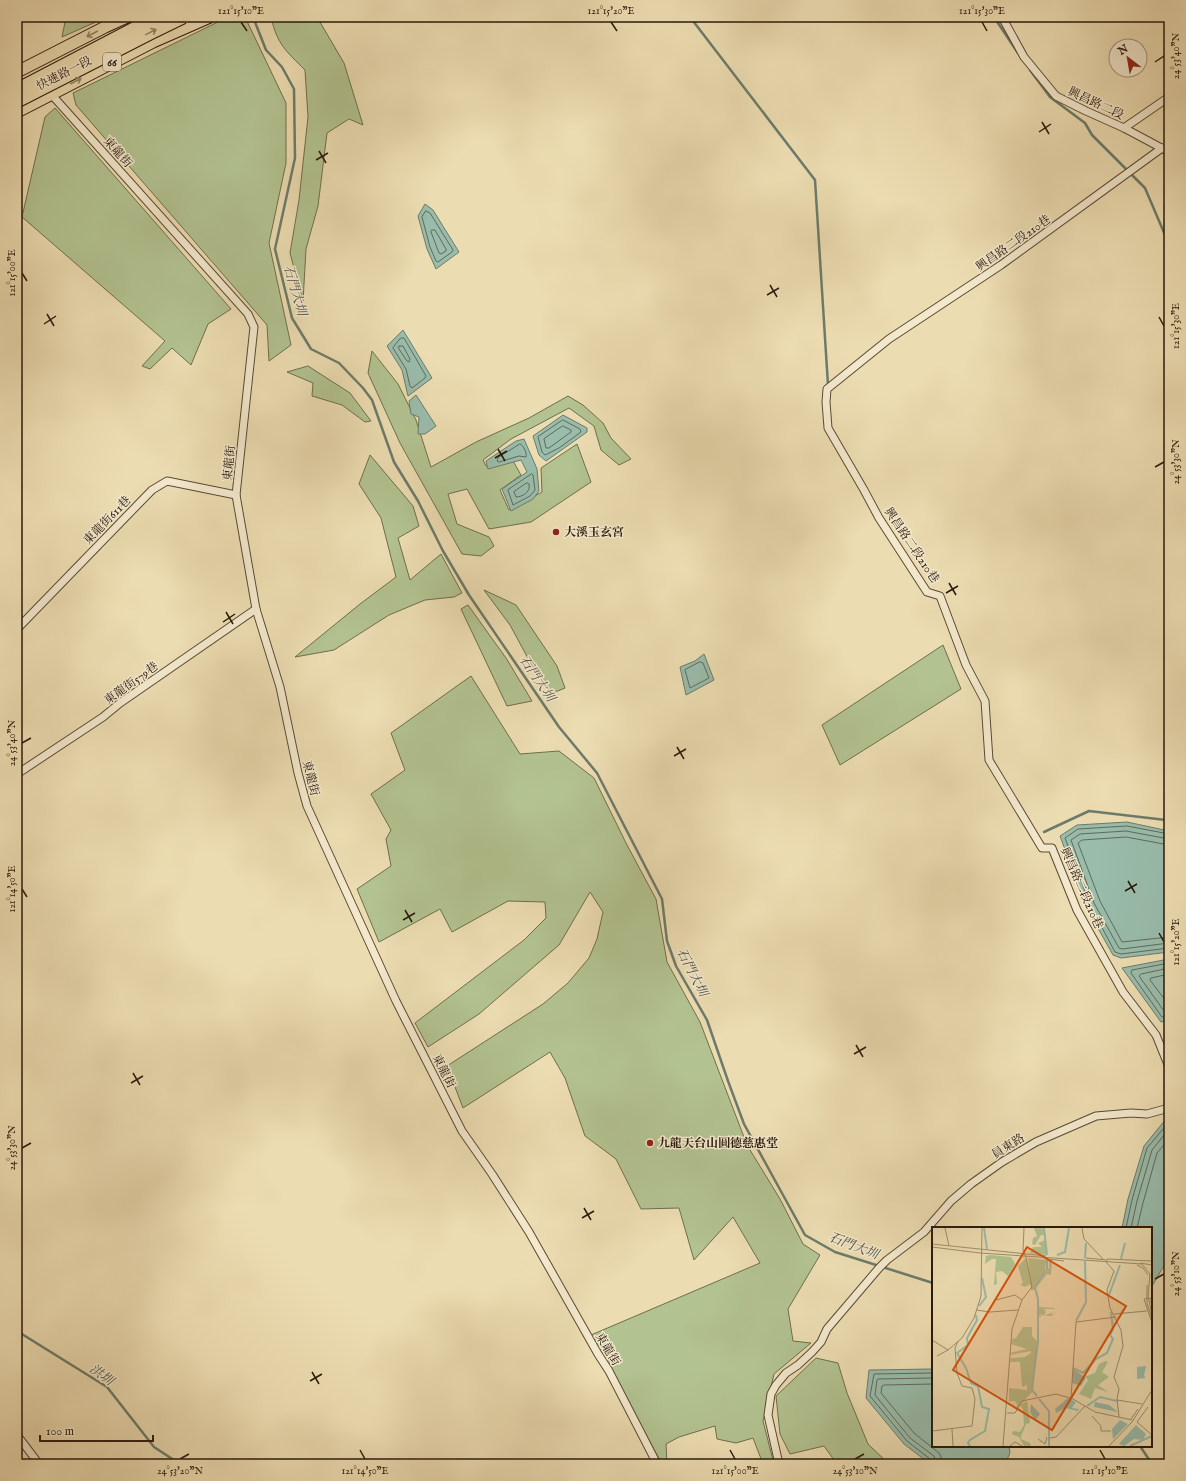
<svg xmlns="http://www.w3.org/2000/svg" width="1186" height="1481" font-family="'IM FELL English','Noto Serif TC',serif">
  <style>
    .green { fill: #b2c290; stroke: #6e6e4d }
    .water { fill: #99bcab; stroke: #6c7b6b }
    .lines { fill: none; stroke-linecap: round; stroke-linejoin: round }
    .shore { stroke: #616a5a; stroke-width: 1 }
    .stream { stroke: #6c7b6b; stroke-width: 2.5 }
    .street-casing { stroke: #5a4a34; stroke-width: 9 }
    .primary-casing { stroke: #29190a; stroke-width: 13 }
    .street { stroke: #f3e8cc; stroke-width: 7 }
    .primary { stroke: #ecdcb1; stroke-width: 11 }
    .highway-bridge-casing { stroke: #29190a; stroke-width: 15; stroke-linecap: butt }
    .highway-bridge { stroke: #ecdcb1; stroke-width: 13 }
    .oneway { stroke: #948466 }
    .ticks { fill: none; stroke: #29190a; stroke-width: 1.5 }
    .poi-dot { fill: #8f2418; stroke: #f3e8cc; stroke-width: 1.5 }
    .labels { text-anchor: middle; stroke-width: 3; stroke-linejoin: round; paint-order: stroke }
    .shield { fill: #f3e8cc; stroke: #665744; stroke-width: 1 }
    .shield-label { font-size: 11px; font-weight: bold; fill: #29190a }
    .street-label { font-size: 12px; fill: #29190a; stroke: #f3e8cc }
    .poi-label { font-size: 12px; font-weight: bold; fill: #29190a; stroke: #f3e8cc; text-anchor: start }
    .water-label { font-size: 13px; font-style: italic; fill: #505242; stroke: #f3e8cc }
    .inset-river { fill: none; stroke: #99bcab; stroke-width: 2 }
    .inset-road { fill: none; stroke: #9e8e6e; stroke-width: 1 }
    .view { fill: #d5530c; fill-opacity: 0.15; stroke: #d5530c; stroke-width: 2 }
    .inset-edge { fill: none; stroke: #29190a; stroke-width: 2 }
    .neatline { fill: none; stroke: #29190a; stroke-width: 1.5 }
    .ticks-label { font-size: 10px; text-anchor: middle; fill: #29190a }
  </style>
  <rect width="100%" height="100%" fill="#ecdcb1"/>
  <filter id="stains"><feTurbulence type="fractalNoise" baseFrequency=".005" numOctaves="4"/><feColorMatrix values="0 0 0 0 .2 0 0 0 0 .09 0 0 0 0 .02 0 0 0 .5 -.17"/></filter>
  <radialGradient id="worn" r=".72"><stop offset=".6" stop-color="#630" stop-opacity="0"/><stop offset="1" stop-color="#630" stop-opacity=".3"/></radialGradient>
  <g class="green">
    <polygon points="66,17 107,17 62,37"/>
    <polygon points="228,17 245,17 286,103 286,163 269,243 291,345 269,361 267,325 76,105 73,93"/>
    <path d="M271 17H317L344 63 363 125 349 119 327 133 318 206 306 249 303 302 290 253 299 200 308 117 305 70C286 51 277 44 271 17Z"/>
    <polygon points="55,108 231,309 208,324 191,365 172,348 150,369 142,366 165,341 22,217 45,117"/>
    <polygon points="372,351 398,384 416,420 431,467 476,442 529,418 568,396 583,405 603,423 611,438 631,459 619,465 601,450 594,426 569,408 511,439 483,460 486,466 513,461 521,475 500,490 509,510 542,492 541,468 577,444 591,482 531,522 489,529 467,489 448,494 457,524 489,537 494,546 481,556 462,554 400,443 368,373"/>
    <polygon points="308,366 350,393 371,421 365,422 342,405 312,396 313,383 287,372"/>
    <polygon points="370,455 413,506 419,526 398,538 410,580 441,554 462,593 454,597 425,600 389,615 334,650 295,657 360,604 396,577 381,518 359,484"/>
    <polygon points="484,590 516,605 557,666 565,688 550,694 530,662 510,625"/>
    <polygon points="468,605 506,658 532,701 507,706 461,609"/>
    <polygon points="943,645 961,689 840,765 822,725"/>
    <polygon points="471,676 520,754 559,751 594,778 627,845 656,899 667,962 700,1022 747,1145 780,1199 803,1244 820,1255 788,1309 793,1341 811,1343 774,1374 763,1421 774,1464 763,1464 753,1438 736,1443 717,1439 715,1426 679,1437 666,1444 667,1464 662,1464 591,1335 760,1263 733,1217 694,1260 679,1208 641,1209 616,1159 585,1136 565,1078 550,1052 463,1108 447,1066 543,1004 568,983 589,958 597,939 603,912 590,892 559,945 479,1014 428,1047 415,1023 524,940 546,918 545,902 508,901 452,932 440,909 379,942 357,889 391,866 386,839 391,830 371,794 405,770 391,733"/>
    <polygon points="816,1358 838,1363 847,1393 868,1444 889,1464 837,1464 824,1446 790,1454 780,1434 776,1396"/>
  </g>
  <g class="water">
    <polygon points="425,204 433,210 459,252 436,269 427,249 418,216"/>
    <polygon points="403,330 432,378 408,396 402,370 387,346"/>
    <polygon points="416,395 436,426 425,434 418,434 419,417 411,414 409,401"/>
    <polygon points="563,415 587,428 587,432 546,461 539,455 533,436"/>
    <polygon points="524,439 537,469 539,491 533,499 511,511 502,489 527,472 521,460 488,469 486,461 516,441"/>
    <polygon points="704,654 714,680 686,695 680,667 695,661"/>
    <polygon points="1127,822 1169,831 1169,952 1121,958 1113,955 1086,907 1060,836 1077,825"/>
    <polygon points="1169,959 1169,1020 1161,1022 1122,968"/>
    <polygon points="1169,1117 1169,1257 1151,1288 1151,1228 1122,1228 1128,1199 1144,1146 1166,1119"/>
    <polygon points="933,1369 933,1446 1009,1446 1010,1453 1005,1464 930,1464 904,1444 866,1398 869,1370"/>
  </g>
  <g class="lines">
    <g class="shore">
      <polygon points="426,211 430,213 453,250 452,252 438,262 436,261 430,247 422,217"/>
      <polygon points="432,230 435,230 446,249 446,251 441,254 439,253 431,232"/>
      <polygon points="401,338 404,338 426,376 425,378 412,388 410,386 406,369 393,348"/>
      <polygon points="399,346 403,346 410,359 409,362 407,361 399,349"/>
      <polygon points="563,420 580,429 581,432 559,448 545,455 542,452 538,437"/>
      <polygon points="563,426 571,430 571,432 549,448 546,448 544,439"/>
      <path d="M520 444C524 445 527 454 526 457L519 456 499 462 497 461 498 458Z"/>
      <polygon points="532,474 533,475 535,490 530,496 513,505 508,490"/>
      <path d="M527 483 529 484C531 492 522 497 516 497L514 492Z"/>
      <polygon points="700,662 703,663 709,678 690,688 685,670"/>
      <polyline points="1169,834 1127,826 1078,829 1065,838 1090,905 1115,952 1121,954 1169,948"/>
      <polyline points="1169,839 1126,831 1080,834 1071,840 1094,903 1119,948 1122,949 1169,943"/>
      <polyline points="1169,845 1126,837 1082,840 1078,843 1100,901 1122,942 1169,937"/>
      <polyline points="1169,963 1132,970 1131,973 1162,1017 1169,1017"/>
      <polyline points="1169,968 1141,974 1139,976 1164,1011 1169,1011"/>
      <polyline points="1169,974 1151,978 1150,980 1169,1005"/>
      <polyline points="1126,1228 1132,1200 1147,1148 1169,1122"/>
      <polyline points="1131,1228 1137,1201 1152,1150 1169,1129"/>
      <polyline points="1137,1228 1143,1203 1157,1153 1169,1139"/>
      <polyline points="933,1378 878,1379 877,1380 875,1395 910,1438 934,1456 937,1464"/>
      <polyline points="933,1384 884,1385 882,1386 881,1393 914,1433 939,1453 942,1459 943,1464"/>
      <polyline points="932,1464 930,1459 907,1441 870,1396 874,1374 933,1373"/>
    </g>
    <g class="stream">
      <polyline points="253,17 266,50 282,67 294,89 295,158 275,249 292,318 311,349 339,363 363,388 372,400 394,462 418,501 443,551 469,595 559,727 597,773 662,899 667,941 676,966 707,1020 728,1081 744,1124 805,1235 835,1252 933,1283"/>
      <polyline points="690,17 815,180 828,385"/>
      <polyline points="994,17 1018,53"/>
      <polyline points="1030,70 1050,97 1085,123 1092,135 1145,188 1165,235 1169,240"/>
      <polyline points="1044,832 1089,811 1166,820 1169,801"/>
      <polyline points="17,1331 107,1387 154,1447 180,1464"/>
      <polyline points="1140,1446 1152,1464"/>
    </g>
    <defs>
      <g id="street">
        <polyline points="1002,17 1024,57 1056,96 1086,111 1124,128 1169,152"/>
        <polyline points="48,93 51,94 248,314 254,327 236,495 256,609 280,687 298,773 307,806 396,1001 462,1131 492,1174 529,1232 598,1354 609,1371 657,1464"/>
        <polyline points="1124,128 1169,97"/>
        <polyline points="1162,148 1001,265 889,339 827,389 826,402 828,428 864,490 879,518 927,592 940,596 966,665 985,701 989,760 1042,848 1052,848 1077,910 1123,992 1156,1035 1169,1067"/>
        <polyline points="17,629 152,490 167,481 236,495"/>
        <polyline points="17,774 103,717 120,703 256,609"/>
        <polyline points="17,1435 39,1464"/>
        <polyline points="779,1464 768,1415 771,1394 776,1385 786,1373 798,1365 812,1352 821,1342 827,1329 879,1268 887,1260 924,1232 951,1201 971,1184 1002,1162 1036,1142 1096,1116 1131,1113 1147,1114 1169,1108"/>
      </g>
      <g id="primary">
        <polyline points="17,72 105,27 127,17"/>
        <polyline points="17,112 153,42 210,17"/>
      </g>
    </defs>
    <use href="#street" class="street-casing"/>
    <use href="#primary" class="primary-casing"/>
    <use href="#street" class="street"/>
    <use href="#primary" class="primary"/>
    <defs>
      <g id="highway-bridge">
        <polyline points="17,90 157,17"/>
        <polyline points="17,101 152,32 183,17"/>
      </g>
    </defs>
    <use href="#highway-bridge" class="highway-bridge-casing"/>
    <use href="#highway-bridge" class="highway-bridge"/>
  </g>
  <defs><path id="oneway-shaft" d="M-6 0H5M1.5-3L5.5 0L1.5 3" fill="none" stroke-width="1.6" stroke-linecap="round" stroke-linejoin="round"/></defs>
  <g class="oneway">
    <use href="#oneway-shaft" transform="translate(151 32) rotate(-26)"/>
    <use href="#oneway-shaft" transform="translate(92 34) rotate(153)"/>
    <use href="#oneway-shaft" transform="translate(76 81) rotate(-27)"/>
  </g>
  <path class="ticks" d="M241 22 247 31M611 22 617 31M982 22 987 31M1155 62 1164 56M1042 122 1049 134M1039 132 1051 124M319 151 326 163M316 160 328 153M22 273 27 281M770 285 777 297M767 295 779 288M47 314 54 326M1159 317 1164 326M44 324 56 316M498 449 505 461M495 458 507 451M1155 467 1164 462M949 583 956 595M946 593 958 586M226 612 233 624M223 622 235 614M22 743 31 738M677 747 684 759M674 756 686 749M1128 881 1135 893M22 889 27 897M1125 891 1137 884M405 910 412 922M403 920 415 913M1159 933 1164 942M856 1045 863 1057M854 1054 866 1047M133 1073 140 1085M131 1083 143 1076M22 1148 31 1143M584 1208 591 1220M582 1218 594 1211M1155 1279 1164 1274M312 1372 319 1384M310 1381 322 1374M360 1450 365 1459M730 1450 735 1459M1100 1450 1105 1459M180 1459 189 1454M855 1459 864 1454"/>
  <g class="poi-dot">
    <circle cx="556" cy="532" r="4"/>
    <circle cx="650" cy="1143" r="4"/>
  </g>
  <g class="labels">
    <rect class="shield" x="103" y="53" width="18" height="18" rx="3"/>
    <g class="shield-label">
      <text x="112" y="66">66</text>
    </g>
    <g class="street-label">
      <text transform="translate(64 73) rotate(-27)" y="4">快速路一段</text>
      <text transform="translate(1096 103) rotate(25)" y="4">興昌路二段</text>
      <text transform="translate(118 152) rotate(48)" y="4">東龍街</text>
      <text transform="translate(1013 243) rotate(-35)" y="4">興昌路二段210巷</text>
      <text transform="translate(229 463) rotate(-84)" y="4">東龍街</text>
      <text transform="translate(107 520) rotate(-46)" y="4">東龍街611巷</text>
      <text transform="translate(912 545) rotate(56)" y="4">興昌路二段210巷</text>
      <text transform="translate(131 683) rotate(-36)" y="4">東龍街579巷</text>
      <text transform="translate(311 778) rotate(76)" y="4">東龍街</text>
      <text transform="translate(1082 888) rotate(66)" y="4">興昌路二段210巷</text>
      <text transform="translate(444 1071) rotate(63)" y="4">東龍街</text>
      <text transform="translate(1008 1146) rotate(-32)" y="4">員東路</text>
      <text transform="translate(608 1349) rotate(59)" y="4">東龍街</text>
    </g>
    <g class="poi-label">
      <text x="564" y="536">大溪玉玄宮</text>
      <text x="658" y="1147">九龍天台山圓德慈惠堂</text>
    </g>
    <g class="water-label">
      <text transform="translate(296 290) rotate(74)" y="5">石門大圳</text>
      <text transform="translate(538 678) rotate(56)" y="5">石門大圳</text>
      <text transform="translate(693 972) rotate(63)" y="5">石門大圳</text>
      <text transform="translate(854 1245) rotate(21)" y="5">石門大圳</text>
      <text transform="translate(102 1374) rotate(36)" y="5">洪圳</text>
    </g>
  </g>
  <g transform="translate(932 1227)">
    <rect width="220" height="220" fill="#ecdcb1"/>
    <path d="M102 1H111L113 6 115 28 98 26 101 20H110L106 16 113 13 112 8H109L103 18 100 17 101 11 105 9ZM58 28 79 30 83 37 76 49 70 44 64 45 65 57 62 58 64 32H60L53 37 54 29ZM94 31 99 57 92 60 88 57 91 56 86 39ZM96 31 114 33 113 43 102 63H99ZM117 33H120L119 48 115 47 105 60 117 41ZM108 68 107 80 122 81 124 90 122 82H112L114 85 112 88 121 86 120 89 109 88 108 83 109 90 106 89ZM91 100H100V109L105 114 104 128 100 165 84 183 85 177 83 174H78L77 176V161L95 163V158L90 160 88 135H78L79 131 93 130 99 126V124L78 128V126L95 122 79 117 80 112 84 111ZM173 134 176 135 170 145 177 150 166 158 176 165 163 161 159 172 147 167 156 153 152 147 155 149 163 146 167 137ZM95 174 98 196 94 197 89 209V212L98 216 99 219H92L87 210 80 207 81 204 88 205 92 198 91 182 88 178Z" fill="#b2c290"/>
    <path d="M214 139 212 149 214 151 205 152V140ZM141 142 154 151 149 159 140 156ZM136 171 144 175 140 181 147 182 146 184 133 181 124 186 123 182ZM163 175 177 178 186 185 162 180ZM99 177 108 187 103 193 98 185ZM188 193 196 197 181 212 180 202ZM204 198 214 207 211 213 202 212 192 219 187 217Z" fill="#99bcab"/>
    <path class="inset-river" d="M52 1 55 22M112 1 115 28M125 28 133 25 137 1M153 31 154 16M189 32 193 16M177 68 188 38M47 79 54 70 50 51M144 94 154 75 153 34M141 141 151 146 164 132 175 126 181 112 178 108 181 102 179 85M105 169 100 163 106 114V72L103 61 115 42V33M107 172 117 184V219M155 179 168 170 185 174M38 219 36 216 38 213 53 204 57 182 50 180 46 159 39 156 34 141 25 126 36 118 35 111 45 93 44 88M198 219 220 209"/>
    <path class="inset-road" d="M13 1 17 19M150 1 152 12 171 32M0 17 114 29M0 20 48 26 210 37M154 31 176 33M116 32 132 34M175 32 220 34M174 35 182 44 175 63 178 81 189 103 191 119 182 150 187 162 185 172 187 190M208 36 220 38M209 36 218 47 216 69 220 88M205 38 211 41 216 48M215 58V76L220 92M64 73 83 68 90 73M219 76V71L212 72 220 96M44 83 58 85 86 83M182 87 215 84M0 113 16 123 30 111 42 91 49 69 50 1M5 129 16 123M139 171 144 95 184 90M185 173 210 177M216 180 205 195 220 208M75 186H83L90 174 124 167 141 172 163 185 200 193M160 189 169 199V204H179M199 192 206 182M20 202 21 219M0 204 40 199 43 172 40 161 30 159 25 146 23 121 26 114M118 211 124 210 153 179M106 212 113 217 115 210M71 219 80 102 90 73 100 60 94 30 91 24 92 1M78 219 83 215 90 219M177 219 200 195 220 163"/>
    <path class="view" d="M95 20 194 79 120 203 21 143Z"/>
    <rect width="220" height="220" class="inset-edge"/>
  </g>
  <rect width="1186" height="1481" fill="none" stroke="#ecdcb1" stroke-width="44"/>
  <g transform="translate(1128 58) rotate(329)"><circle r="19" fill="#f3e8cc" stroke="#a2957e"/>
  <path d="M0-3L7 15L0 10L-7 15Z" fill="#8f2418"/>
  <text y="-6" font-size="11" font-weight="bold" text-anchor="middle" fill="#29190a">N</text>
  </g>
  <path d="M40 1435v6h113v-6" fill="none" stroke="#29190a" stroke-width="2"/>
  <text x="46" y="1435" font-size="12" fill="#29190a" stroke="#f3e8cc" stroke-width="3" paint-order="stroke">100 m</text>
  <rect x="22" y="22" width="1142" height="1437" class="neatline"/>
  <g class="ticks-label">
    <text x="241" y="14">121°15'10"E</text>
    <text x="611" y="14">121°15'20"E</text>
    <text x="982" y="14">121°15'30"E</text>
    <text transform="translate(1175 56) rotate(-90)" y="4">24°53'40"N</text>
    <text transform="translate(11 273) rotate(-90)" y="4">121°15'00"E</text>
    <text transform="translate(1175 326) rotate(-90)" y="4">121°15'30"E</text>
    <text transform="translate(1175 462) rotate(-90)" y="4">24°53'30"N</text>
    <text transform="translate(11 743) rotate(-90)" y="4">24°53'40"N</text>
    <text transform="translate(11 889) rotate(-90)" y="4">121°14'50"E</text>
    <text transform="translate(1175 942) rotate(-90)" y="4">121°15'20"E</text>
    <text transform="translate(11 1148) rotate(-90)" y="4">24°53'30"N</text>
    <text transform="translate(1175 1274) rotate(-90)" y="4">24°53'10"N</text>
    <text x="180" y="1474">24°53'20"N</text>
    <text x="365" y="1474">121°14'50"E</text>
    <text x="735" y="1474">121°15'00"E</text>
    <text x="855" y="1474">24°53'10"N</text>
    <text x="1105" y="1474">121°15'10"E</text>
  </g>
  <rect width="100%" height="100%" filter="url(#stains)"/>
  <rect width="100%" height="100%" fill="url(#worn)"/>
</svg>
